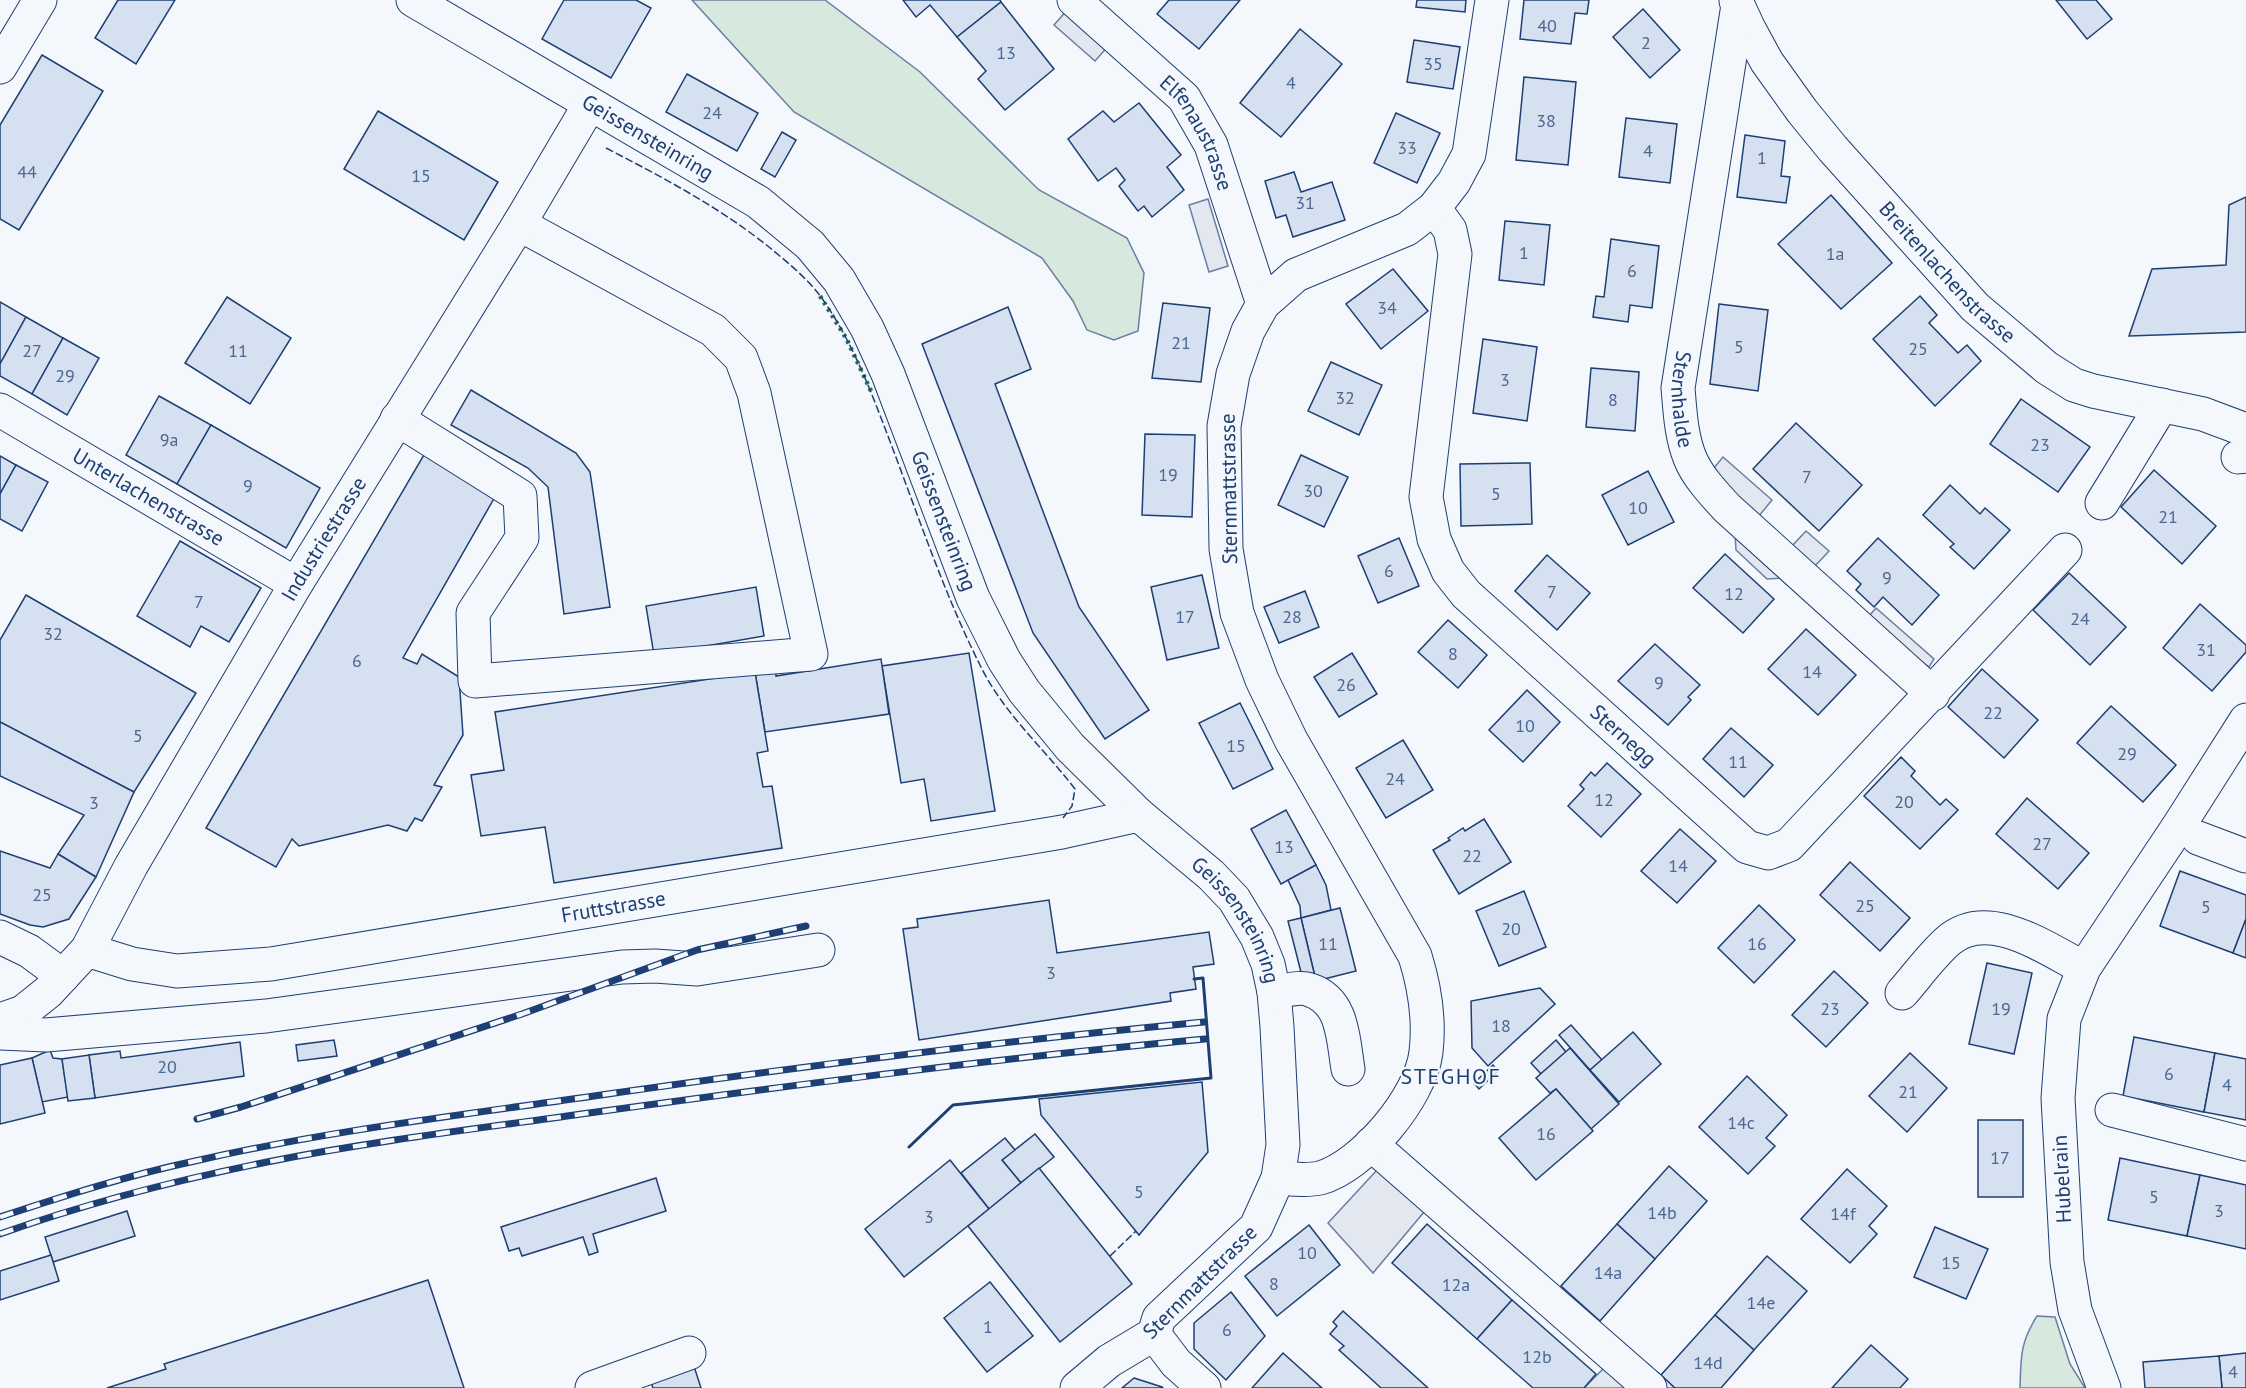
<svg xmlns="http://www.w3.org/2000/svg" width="2246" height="1388" font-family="'PT Sans',sans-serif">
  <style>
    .green { fill: #d7e8df; stroke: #687fa3; stroke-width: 1.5 }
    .parking { fill: #e3e8f0; stroke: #687fa3; stroke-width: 1.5 }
    .building { fill: #d5e0f0; stroke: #1d3f73; stroke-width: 1.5 }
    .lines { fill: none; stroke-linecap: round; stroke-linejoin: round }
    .minor-casing { stroke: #1d3f73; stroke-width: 35 }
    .minor { stroke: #f4f7fb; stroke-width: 33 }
    .rail-casing { stroke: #1d3f73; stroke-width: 7 }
    .rail { stroke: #f4f7fb; stroke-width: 4.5; stroke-dasharray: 14; stroke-linecap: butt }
    .hedge { stroke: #2c6c60; stroke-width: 4.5; stroke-dasharray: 3 4.5; stroke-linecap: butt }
    .fence { stroke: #1d3f73; stroke-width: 1.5; stroke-dasharray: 8 3; stroke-linecap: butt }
    .wall { stroke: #1d3f73; stroke-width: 3 }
    .labels { text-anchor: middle; stroke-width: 4.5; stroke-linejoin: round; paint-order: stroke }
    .number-label { font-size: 18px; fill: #4b6792 }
    .street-label { font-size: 21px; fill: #1d3f73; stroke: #f4f7fb }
    .neighbourhood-label { font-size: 22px; letter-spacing: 1.5px; fill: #1d3f73; stroke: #f4f7fb }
  </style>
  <rect width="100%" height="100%" fill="#f4f7fb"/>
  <g class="green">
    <polygon points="692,0 825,0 920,72 1039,190 1127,238 1144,273 1138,331 1114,340 1087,330 1073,301 1042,258 794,112"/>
    <path d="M2037 1316 2055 1317 2070 1364 2085 1388H2020C2021 1357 2020 1343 2037 1316Z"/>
  </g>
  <g class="parking">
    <polygon points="1069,8 1110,44 1095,61 1054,25"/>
    <polygon points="1208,199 1228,266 1209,272 1189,205"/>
    <polygon points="1723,457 1772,500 1759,516 1725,486 1713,469"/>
    <polygon points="1806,531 1829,551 1815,566 1792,546"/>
    <polygon points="1735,534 1782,578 1767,579 1736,550"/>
    <polygon points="1876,608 1934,659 1929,667 1910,653 1869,616"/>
    <polygon points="1377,1170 1424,1212 1373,1273 1328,1223"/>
    <polygon points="1625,1347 1661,1375 1675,1388 1584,1388"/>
  </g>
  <g class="building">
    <polygon points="118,0 175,0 136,64 95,38"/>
    <polygon points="564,0 636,0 651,8 611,78 542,39"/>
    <polygon points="903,0 1000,0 1001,2 957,37 930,5 916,17"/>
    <polygon points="1169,0 1240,0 1199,49 1157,14"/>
    <polygon points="1417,0 1466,0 1465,12 1416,7"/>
    <polygon points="1524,0 1589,0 1587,14 1575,13 1571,44 1520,39"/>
    <polygon points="2056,0 2096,0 2112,19 2087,39"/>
    <polygon points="1001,2 1054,69 1005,110 978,79 986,71 957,37"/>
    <polygon points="1643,9 1680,50 1650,78 1613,37"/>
    <polygon points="1300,29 1342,64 1281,137 1240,103"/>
    <polygon points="1414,40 1460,47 1453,89 1407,82"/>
    <polygon points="42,55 103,91 19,230 0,219 0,125"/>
    <polygon points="687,74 758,113 737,151 666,112"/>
    <polygon points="1524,77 1576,82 1568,165 1516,160"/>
    <polygon points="1139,103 1181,155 1167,167 1184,190 1152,217 1144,206 1138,211 1119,186 1125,180 1116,168 1098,181 1068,139 1103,111 1114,122"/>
    <polygon points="378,111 498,182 464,240 344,169"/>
    <polygon points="1396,113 1440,133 1417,183 1374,163"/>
    <polygon points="1626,118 1677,124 1670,183 1619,177"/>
    <polygon points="782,132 796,140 775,177 761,169"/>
    <polygon points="1745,135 1785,141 1781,176 1790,177 1786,203 1737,197"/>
    <polygon points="1294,172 1301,192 1332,182 1345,220 1293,237 1286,215 1276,218 1265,181"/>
    <polygon points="1831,195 1892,263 1841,309 1778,244"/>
    <polygon points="2246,197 2246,332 2129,336 2152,269 2226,265 2229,205"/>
    <polygon points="1505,221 1550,225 1544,285 1499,280"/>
    <polygon points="1611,239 1659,246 1652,308 1630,305 1628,322 1593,317 1596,296 1604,297"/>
    <polygon points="1393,269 1428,311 1381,349 1346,304"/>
    <polygon points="1920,296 1937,315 1929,323 1958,353 1967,345 1981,361 1935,406 1873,339"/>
    <polygon points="227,297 291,338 250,404 185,363"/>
    <polygon points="0,302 26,317 0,364"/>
    <polygon points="1163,303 1210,308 1201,382 1152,378"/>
    <polygon points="1719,304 1768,310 1758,391 1710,384"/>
    <polygon points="1008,307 1031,369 995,384 1079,607 1149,710 1105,739 1033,633 922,344"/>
    <polygon points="26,317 63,338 32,394 0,376 0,364"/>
    <polygon points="63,338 99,358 67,415 32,394"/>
    <polygon points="1483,339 1537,347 1527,421 1473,413"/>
    <polygon points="1331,362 1382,385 1359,435 1308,411"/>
    <polygon points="1591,368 1639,372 1635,431 1586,427"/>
    <polygon points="471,390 576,453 590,472 610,607 564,614 548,487 528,468 451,425"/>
    <polygon points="159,396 211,425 177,484 126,455"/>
    <polygon points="2021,399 2090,447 2058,492 1990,444"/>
    <polygon points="1796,423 1862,485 1819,531 1753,469"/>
    <polygon points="211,425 320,488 286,548 177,484"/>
    <polygon points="1145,434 1195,435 1192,517 1142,515"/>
    <polygon points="425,453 496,495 403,658 417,664 422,654 459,677 463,735 434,785 442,787 422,821 415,818 407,831 388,825 299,846 292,839 276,867 206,828"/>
    <polygon points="1301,455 1348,477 1324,527 1278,505"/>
    <polygon points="0,456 16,465 0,494"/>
    <polygon points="1530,463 1532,524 1461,526 1460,464"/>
    <polygon points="16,465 48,482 22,531 0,519 0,494"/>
    <polygon points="2154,470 2216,526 2182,564 2121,507"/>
    <polygon points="1648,471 1674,522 1628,545 1602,495"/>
    <polygon points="1950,485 1980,514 1985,508 2010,530 1974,569 1950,547 1954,544 1923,515"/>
    <polygon points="1399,538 1419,586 1378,603 1358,556"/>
    <polygon points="1878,538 1939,595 1912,625 1883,597 1874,607 1856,590 1861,584 1847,571"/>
    <polygon points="180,541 261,588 229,642 201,626 190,647 137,616"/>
    <polygon points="1725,554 1774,599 1743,633 1693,588"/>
    <polygon points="1547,555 1590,593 1557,630 1515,591"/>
    <polygon points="2069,573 2126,627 2090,665 2033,610"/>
    <polygon points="1202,575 1219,648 1167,660 1151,587"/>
    <polygon points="756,587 764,636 654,655 646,606"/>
    <polygon points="1305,591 1319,627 1279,643 1264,607"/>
    <polygon points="26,595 196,693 134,792 0,722 0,640"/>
    <polygon points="2200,604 2246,645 2246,652 2212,691 2163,648"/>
    <polygon points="1448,620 1487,655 1458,688 1418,652"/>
    <polygon points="1806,629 1856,675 1818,715 1768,669"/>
    <polygon points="1655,644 1700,685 1688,697 1691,700 1668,725 1618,681"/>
    <polygon points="969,653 995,811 931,821 924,779 901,783 882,666"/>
    <polygon points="1352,653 1377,694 1339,717 1314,677"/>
    <polygon points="881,659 889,714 765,732 755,672 776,669 776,676"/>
    <polygon points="1982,669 2038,720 2004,758 1948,707"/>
    <polygon points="755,672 768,751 757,753 763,787 772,786 782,848 554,883 545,827 481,836 471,775 504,770 495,712"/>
    <polygon points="1527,690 1560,722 1523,762 1489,730"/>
    <polygon points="1240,703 1273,769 1233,789 1199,723"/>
    <polygon points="2111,706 2176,765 2143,802 2077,743"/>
    <polygon points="0,722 134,792 96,877 58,854 84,815 0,776"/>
    <polygon points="1731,728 1773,765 1744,797 1703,759"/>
    <polygon points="1403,740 1433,790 1386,818 1356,768"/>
    <polygon points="1901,757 1915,771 1911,776 1940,805 1946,799 1958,810 1920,849 1864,796"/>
    <polygon points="1607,763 1641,794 1601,837 1568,806 1584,789 1580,785 1591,772 1595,776"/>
    <polygon points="2027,798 2089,853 2058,889 1996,834"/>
    <polygon points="1286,810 1316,865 1281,884 1251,829"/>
    <polygon points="1484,819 1511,862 1459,894 1433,850 1450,840 1448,838 1463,828 1465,831"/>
    <polygon points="1680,829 1716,861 1677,903 1641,871"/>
    <polygon points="0,851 50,868 58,854 96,877 69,919 43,927 30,925 0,914"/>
    <polygon points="1850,862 1910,918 1880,951 1820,895"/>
    <polygon points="1316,865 1326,885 1331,910 1301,918 1300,906 1288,880"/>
    <polygon points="2180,871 2246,895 2246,919 2233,953 2160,926"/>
    <polygon points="1524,891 1546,947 1499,966 1476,911"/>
    <polygon points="1049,900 1057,953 1209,932 1214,964 1193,967 1196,989 1170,993 1171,1001 919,1040 903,929 918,927 917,919"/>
    <polygon points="1759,905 1795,940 1754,983 1718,948"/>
    <polygon points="1340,908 1356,971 1316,981 1301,918"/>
    <polygon points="1301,918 1316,981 1304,984 1288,921"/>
    <polygon points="2246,919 2246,958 2233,953"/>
    <polygon points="1987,963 2032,973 2014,1054 1969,1044"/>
    <polygon points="1834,971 1868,1003 1826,1047 1792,1015"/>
    <polygon points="1540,988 1555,1004 1488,1066 1472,1048 1471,1001"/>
    <polygon points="1571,1025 1602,1060 1590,1070 1559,1035"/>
    <polygon points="1633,1032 1661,1064 1619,1102 1590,1070"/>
    <polygon points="2134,1037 2215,1053 2204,1112 2123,1096"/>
    <polygon points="334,1040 337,1056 298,1061 296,1045"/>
    <polygon points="1556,1040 1566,1052 1541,1074 1531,1063"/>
    <polygon points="240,1042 244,1076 95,1098 89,1055 120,1051 121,1058"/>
    <polygon points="1570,1048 1619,1104 1591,1129 1556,1089 1550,1093 1536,1078"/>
    <polygon points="50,1050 53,1058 62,1059 68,1097 42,1102 32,1058"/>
    <polygon points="1910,1053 1947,1088 1907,1132 1869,1096"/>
    <polygon points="2215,1053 2246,1059 2246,1120 2204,1112"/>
    <polygon points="89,1055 95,1098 68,1101 62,1059"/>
    <polygon points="32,1058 45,1113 0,1124 0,1065"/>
    <polygon points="1493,1065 1498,1071 1479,1089 1474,1083"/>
    <polygon points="1747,1076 1787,1115 1766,1138 1775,1146 1748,1174 1699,1127"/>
    <polygon points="1202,1082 1208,1152 1139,1235 1041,1115 1039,1099"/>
    <polygon points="1556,1089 1593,1131 1536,1180 1499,1138"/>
    <rect x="1978" y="1120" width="45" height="77"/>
    <polygon points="1035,1134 1054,1157 1021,1183 1002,1160"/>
    <polygon points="1005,1138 1015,1150 1002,1160 1021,1183 989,1209 961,1173"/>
    <polygon points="2120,1158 2200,1175 2187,1236 2108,1220"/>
    <polygon points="950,1160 989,1209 904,1277 865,1229"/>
    <polygon points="1669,1166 1707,1201 1655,1259 1617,1224"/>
    <polygon points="1039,1168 1132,1284 1060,1342 968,1226"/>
    <polygon points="1847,1169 1887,1206 1869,1226 1877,1234 1850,1263 1801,1219"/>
    <polygon points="2200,1175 2246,1185 2246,1249 2187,1236"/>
    <polygon points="656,1178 666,1211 593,1234 598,1252 589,1255 583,1237 522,1256 519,1248 509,1251 501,1227"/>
    <polygon points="127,1211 135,1236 53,1262 45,1237"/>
    <polygon points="1427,1224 1512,1300 1477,1339 1392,1263"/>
    <polygon points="1617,1224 1655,1259 1600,1321 1561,1286"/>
    <polygon points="1309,1225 1340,1265 1277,1316 1245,1276"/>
    <polygon points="1935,1227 1988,1249 1966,1299 1914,1277"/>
    <polygon points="51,1255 59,1281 0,1300 0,1271"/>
    <polygon points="1767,1256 1807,1291 1754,1350 1715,1315"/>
    <polygon points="428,1280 464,1388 107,1388 166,1369 164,1364"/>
    <polygon points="990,1282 1033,1336 987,1372 944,1318"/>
    <polygon points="1231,1292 1265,1336 1226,1380 1194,1349 1194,1323"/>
    <polygon points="1512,1300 1596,1374 1584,1388 1533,1388 1477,1339"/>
    <polygon points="1343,1311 1428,1388 1381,1388 1369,1377 1339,1350 1344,1346 1330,1334 1337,1326 1333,1322"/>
    <polygon points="1715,1315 1754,1350 1721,1388 1675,1388 1661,1375"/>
    <polygon points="1871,1345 1908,1379 1900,1388 1832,1388"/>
    <polygon points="1283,1353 1322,1388 1252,1388"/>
    <polygon points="2246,1353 2246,1388 2222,1388 2219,1356"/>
    <polygon points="2219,1356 2222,1388 2145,1388 2143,1362"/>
    <polygon points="692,1360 701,1388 653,1388 648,1374"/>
    <polygon points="1134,1378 1162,1387 1163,1388 1122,1388"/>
  </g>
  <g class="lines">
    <defs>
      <g id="minor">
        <path id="s1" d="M413 0 758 202 810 245 839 280 867 328 888 374 973 598 1004 660 1024 691 1070 747 1139 815 1211 875 1234 899 1257 937 1268 964 1274 992 1277 1027 1283 1145 1278 1178 1256 1227 1159 1318 1154 1334 1109 1361 1077 1388"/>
        <path id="s2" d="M1074 0 1184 98 1211 145 1263 304"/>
        <path id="s3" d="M1736 1 1749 29 1767 62 1802 111 1833 149 1975 307 2047 368 2074 385 2093 391 2203 414 2246 430"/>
        <path id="s4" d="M1738 5 1678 388C1680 411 1681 436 1690 458 1697 476 1714 494 1727 508L1933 694"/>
        <polyline points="0,67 40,0"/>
        <path id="s5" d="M1434 208 1450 230 1455 254 1426 497 1434 539 1448 571 1466 594 1747 847 1768 853 1789 845 2065 550"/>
        <path id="s6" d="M0 410 296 584"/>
        <polyline points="397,419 520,496 522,538 473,613 475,681 811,654 754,393 741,358 713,330 519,224"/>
        <polyline points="2238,457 2246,456"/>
        <polyline points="2102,503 2162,405"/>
        <polyline points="2198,838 2246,856"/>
        <polyline points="0,937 29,951 63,976"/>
        <path id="s7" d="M87 950 132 964 177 971 271 964 1062 832 1139 815"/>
        <path d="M1274 992C1284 991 1301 986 1310 990 1344 1001 1343 1040 1348 1069"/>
        <path d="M1902 993C1917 976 1931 956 1948 941 1988 906 2046 949 2084 968"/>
        <path id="s8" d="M0 1020 23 1012 48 992 87 950 131 866 296 584 519 224 590 104"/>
        <polyline points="0,1033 46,1035 266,1016 622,967 655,966 697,969 818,950"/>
        <polyline points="2112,1110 2246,1144"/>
        <polyline points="1371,1144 1650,1388"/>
        <path d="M1278 1178C1292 1179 1306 1181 1320 1178 1363 1166 1421 1097 1426 1052 1430 1018 1425 988 1415 956L1291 740 1262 680 1237 613 1226 549 1224 426 1233 374 1248 331 1263 304 1296 275 1407 229 1434 208 1454 182 1469 154 1492 0"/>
        <polyline points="1154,1334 1176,1363 1204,1388"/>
        <polyline points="592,1388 689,1353"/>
        <polyline points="2104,1388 2075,1310 2067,1262 2058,1098 2064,1019 2084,968 2178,827 2246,720"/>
      </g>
    </defs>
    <use href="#minor" class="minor-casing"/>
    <use href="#minor" class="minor"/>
    <defs>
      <g id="rail">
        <polyline points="197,1119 241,1107 522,1014 697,950 806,926"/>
        <path d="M0 1217C64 1196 129 1175 195 1161 326 1131 461 1115 594 1096 797 1067 1000 1041 1204 1022"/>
        <path d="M0 1234C87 1203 177 1180 267 1162 373 1141 482 1128 589 1113 794 1085 999 1058 1205 1039"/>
      </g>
    </defs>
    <use href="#rail" class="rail-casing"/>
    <use href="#rail" class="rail"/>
    <polyline class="hedge" points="820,296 846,338 871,391"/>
    <g class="fence">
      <path d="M606 148C662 177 719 207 769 247 787 262 807 278 821 297 853 342 872 394 891 444 919 518 944 593 979 663 1002 712 1043 747 1075 789L1072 806 1063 818"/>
      <polyline points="1110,1256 1136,1231"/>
    </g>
    <polyline class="wall" points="909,1147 953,1105 1211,1078 1203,978 1194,979"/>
  </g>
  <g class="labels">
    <g class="number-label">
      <text x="1547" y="32">40</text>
      <text x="1646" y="49">2</text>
      <text x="1006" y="59">13</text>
      <text x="1433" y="70">35</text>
      <text x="1291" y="89">4</text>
      <text x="712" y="119">24</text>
      <text x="1546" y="127">38</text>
      <text x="1407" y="154">33</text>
      <text x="1648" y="157">4</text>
      <text x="1762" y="164">1</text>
      <text x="27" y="178">44</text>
      <text x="421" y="182">15</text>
      <text x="1305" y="209">31</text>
      <text x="1524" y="259">1</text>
      <text x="1835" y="260">1a</text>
      <text x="1632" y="277">6</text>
      <text x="1387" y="314">34</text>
      <text x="1181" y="349">21</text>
      <text x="1739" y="353">5</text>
      <text x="1918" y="355">25</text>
      <text x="32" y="357">27</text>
      <text x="238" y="357">11</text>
      <text x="65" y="382">29</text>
      <text x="1505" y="386">3</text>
      <text x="1345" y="404">32</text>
      <text x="1613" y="406">8</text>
      <text x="169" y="446">9a</text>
      <text x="2040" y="451">23</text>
      <text x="1168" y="481">19</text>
      <text x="1807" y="483">7</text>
      <text x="248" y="492">9</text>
      <text x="1313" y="497">30</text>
      <text x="1496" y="500">5</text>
      <text x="1638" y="514">10</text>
      <text x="2168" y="523">21</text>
      <text x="1389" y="577">6</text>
      <text x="1887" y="584">9</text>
      <text x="1552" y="598">7</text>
      <text x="1734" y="600">12</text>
      <text x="199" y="608">7</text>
      <text x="1185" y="623">17</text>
      <text x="1292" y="623">28</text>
      <text x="2080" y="625">24</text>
      <text x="53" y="640">32</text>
      <text x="2206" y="656">31</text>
      <text x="1453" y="660">8</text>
      <text x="357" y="667">6</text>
      <text x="1812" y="678">14</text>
      <text x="1659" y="689">9</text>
      <text x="1346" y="691">26</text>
      <text x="1993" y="719">22</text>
      <text x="1525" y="732">10</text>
      <text x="138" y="742">5</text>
      <text x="1236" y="752">15</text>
      <text x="2127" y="760">29</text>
      <text x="1738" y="768">11</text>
      <text x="1395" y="785">24</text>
      <text x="1604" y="806">12</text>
      <text x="1904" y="808">20</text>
      <text x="94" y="809">3</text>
      <text x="2042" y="850">27</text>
      <text x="1284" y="853">13</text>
      <text x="1472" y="862">22</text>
      <text x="1678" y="872">14</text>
      <text x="42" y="901">25</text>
      <text x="1865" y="912">25</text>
      <text x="2206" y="913">5</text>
      <text x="1511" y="935">20</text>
      <text x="1328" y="950">11</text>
      <text x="1757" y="950">16</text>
      <text x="1051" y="979">3</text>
      <text x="1830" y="1015">23</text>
      <text x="2001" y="1015">19</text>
      <text x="1501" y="1032">18</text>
      <text x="167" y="1073">20</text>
      <text x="2169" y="1080">6</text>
      <text x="2227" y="1091">4</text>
      <text x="1908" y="1098">21</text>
      <text x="1741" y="1129">14c</text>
      <text x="1546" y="1140">16</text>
      <text x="2000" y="1164">17</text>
      <text x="1139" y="1198">5</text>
      <text x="2154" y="1203">5</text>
      <text x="2219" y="1217">3</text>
      <text x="1662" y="1219">14b</text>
      <text x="1843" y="1220">14f</text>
      <text x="929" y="1223">3</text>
      <text x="1307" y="1259">10</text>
      <text x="1951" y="1269">15</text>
      <text x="1608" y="1279">14a</text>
      <text x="1274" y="1290">8</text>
      <text x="1456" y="1291">12a</text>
      <text x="1761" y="1309">14e</text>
      <text x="988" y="1333">1</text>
      <text x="1227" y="1336">6</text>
      <text x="1537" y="1363">12b</text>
      <text x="1708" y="1369">14d</text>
      <text x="2233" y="1378">4</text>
    </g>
    <g class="street-label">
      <text dy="7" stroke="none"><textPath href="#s1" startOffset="272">Geissensteinring</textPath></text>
      <text dy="7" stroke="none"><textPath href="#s2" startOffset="184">Elfenaustrasse</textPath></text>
      <text dy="7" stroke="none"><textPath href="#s3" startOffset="346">Breitenlachenstrasse</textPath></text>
      <text dy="7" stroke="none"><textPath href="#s4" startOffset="399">Sternhalde</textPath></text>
      <text transform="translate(1229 489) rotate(-91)" y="7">Sternmattstrasse</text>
      <text dy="7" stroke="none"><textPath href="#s6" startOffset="172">Unterlachenstrasse</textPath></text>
      <text dy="7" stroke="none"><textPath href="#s1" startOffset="776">Geissensteinring</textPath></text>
      <text dy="7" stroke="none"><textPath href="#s8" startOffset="588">Industriestrasse</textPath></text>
      <text dy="7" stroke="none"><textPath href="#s5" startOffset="615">Sternegg</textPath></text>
      <text dy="7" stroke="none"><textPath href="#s7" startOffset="534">Fruttstrasse</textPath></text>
      <text dy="7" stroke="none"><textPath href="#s1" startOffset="1280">Geissensteinring</textPath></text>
      <text transform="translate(2062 1179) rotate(-93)" y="7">Hubelrain</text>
      <text transform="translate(1200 1282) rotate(-45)" y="7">Sternmattstrasse</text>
    </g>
    <g class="neighbourhood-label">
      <text x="1451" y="1084">STEGHOF</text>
    </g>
  </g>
</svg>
